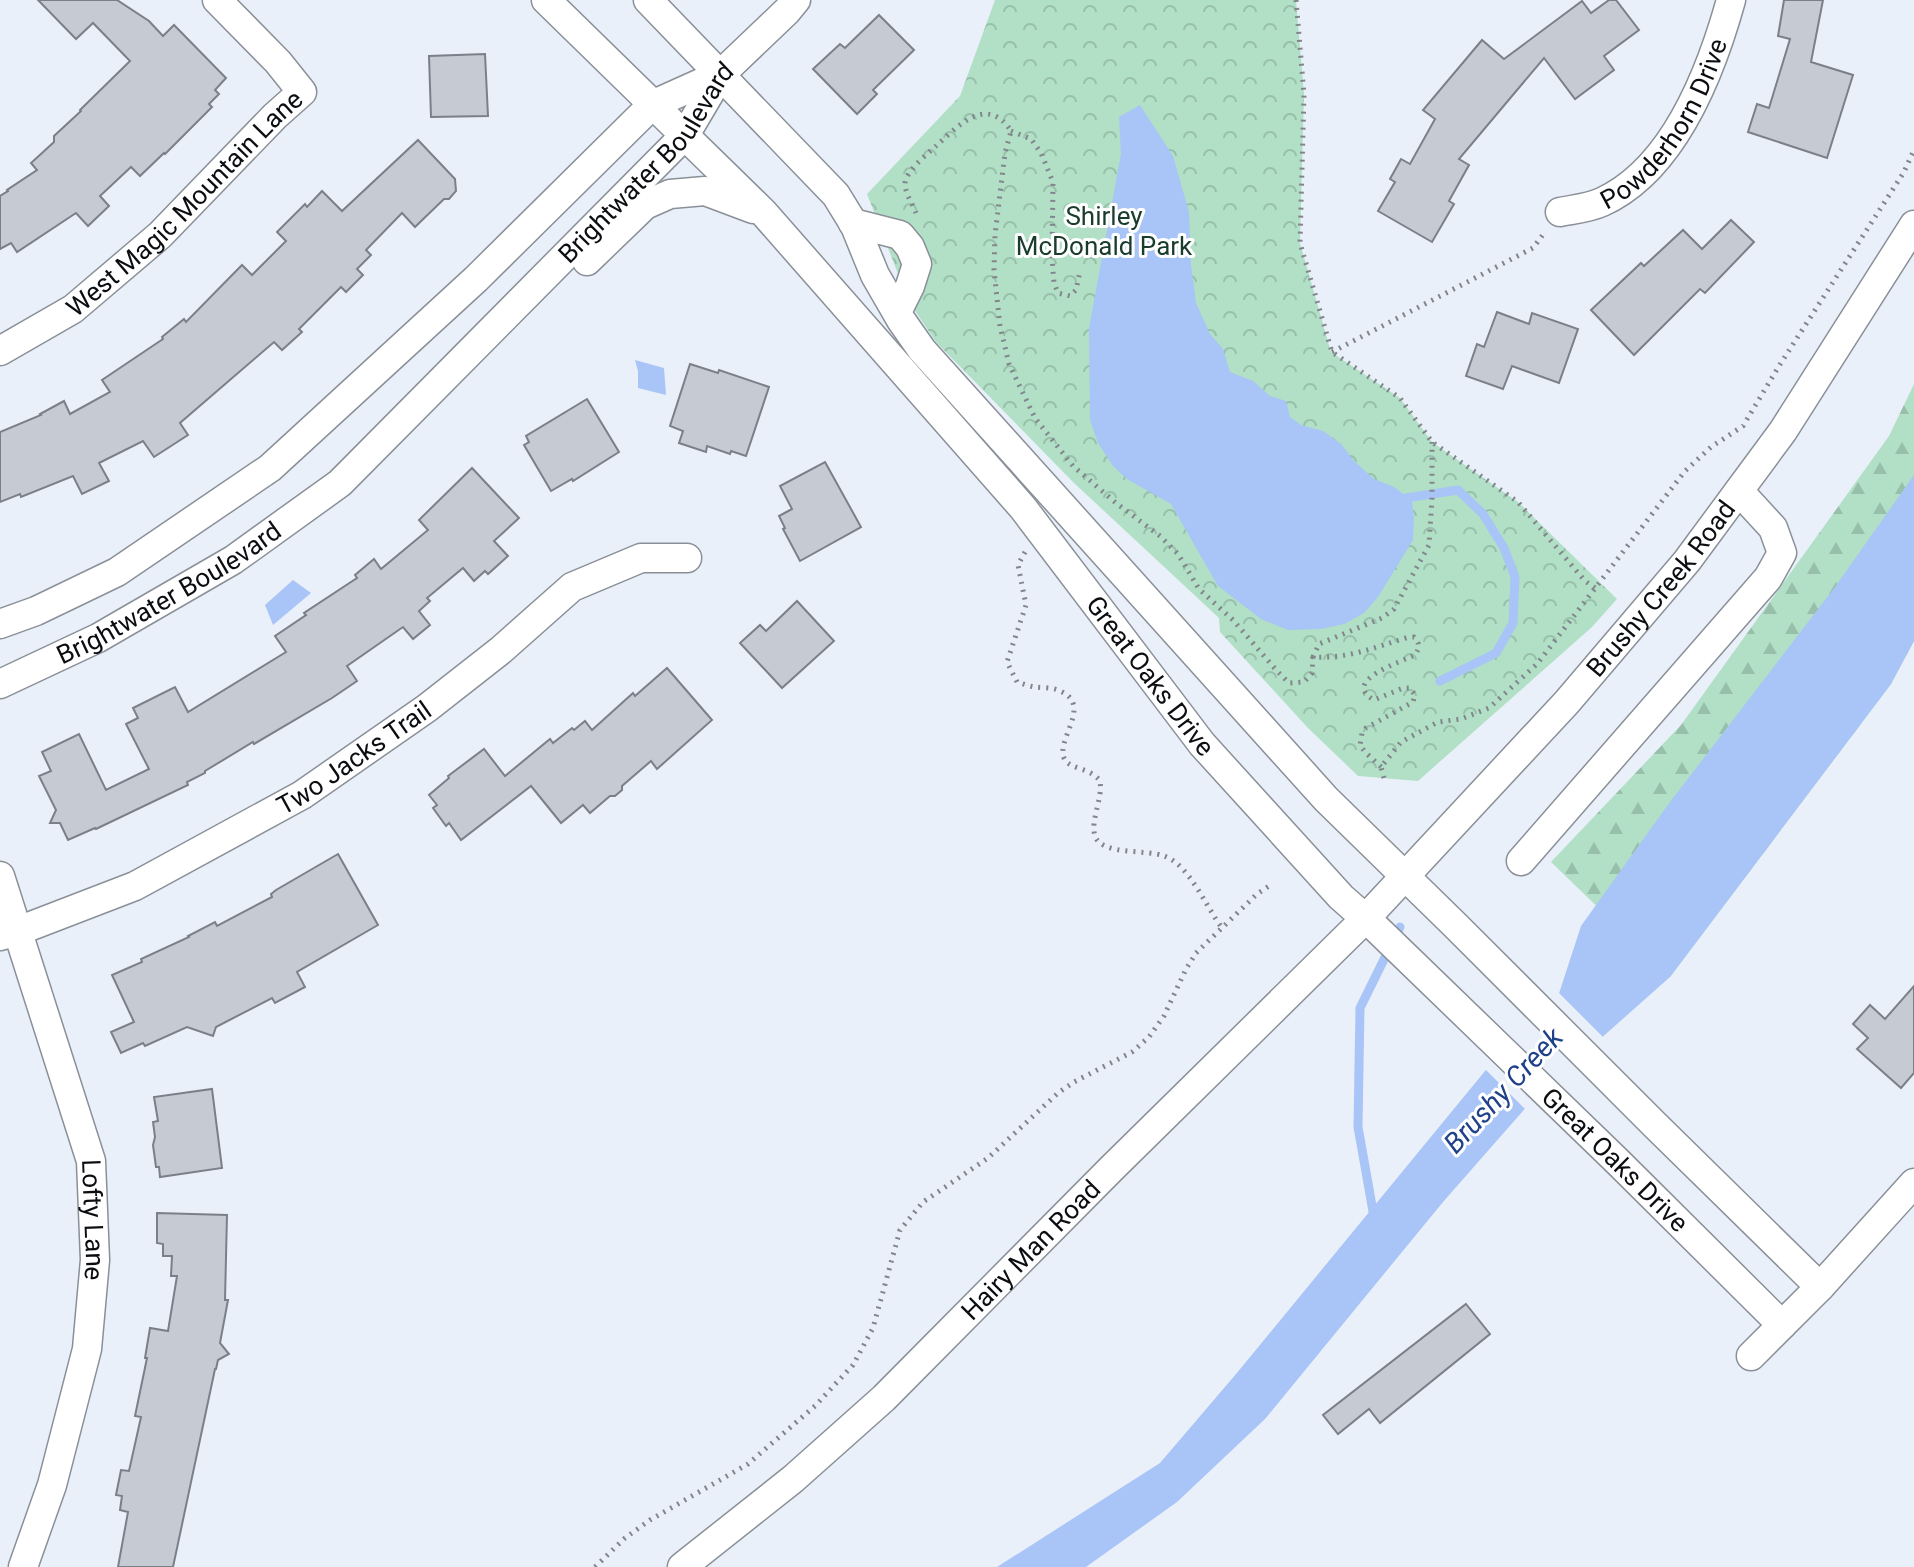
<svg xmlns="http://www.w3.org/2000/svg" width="1914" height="1567" font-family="Roboto,sans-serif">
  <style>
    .forest { fill: url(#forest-firs) }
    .park { fill: url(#park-crowns) }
    .water { fill: #a9c4f6 }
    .pier { fill: #eaf0f9 }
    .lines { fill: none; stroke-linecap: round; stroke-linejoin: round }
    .stream { stroke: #a9c4f6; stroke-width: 9 }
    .building { fill: #c5cad3; stroke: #7b8088; stroke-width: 2 }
    .minor-casing { stroke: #8a9098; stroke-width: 31 }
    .path { stroke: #82868c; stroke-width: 5; stroke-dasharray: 2 6; stroke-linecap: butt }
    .minor { stroke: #fff; stroke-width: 28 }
    .labels { text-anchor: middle; stroke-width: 6; stroke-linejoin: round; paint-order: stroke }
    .street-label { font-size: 26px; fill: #0b0d10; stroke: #fff }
    .park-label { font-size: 26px; fill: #193c2c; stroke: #fff }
    .water-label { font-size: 28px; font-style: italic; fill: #1f4189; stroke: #fff }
  </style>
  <defs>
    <pattern id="forest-firs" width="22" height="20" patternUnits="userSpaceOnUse" patternTransform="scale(2)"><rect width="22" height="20" fill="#b1e0c6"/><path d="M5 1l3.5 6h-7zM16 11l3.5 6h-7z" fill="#97bfa9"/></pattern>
    <pattern id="park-crowns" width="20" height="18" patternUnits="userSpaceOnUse" patternTransform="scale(2)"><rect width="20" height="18" fill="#b1e0c6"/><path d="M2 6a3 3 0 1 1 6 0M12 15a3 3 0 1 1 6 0" fill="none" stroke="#97bfa9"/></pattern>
  </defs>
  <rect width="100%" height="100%" fill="#eaf0f9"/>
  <polygon class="forest" points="1914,384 1914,641 1891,684 1670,977 1551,862 1681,725 1889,436"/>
  <polygon class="park" points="995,0 1296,0 1304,94 1300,243 1331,352 1400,398 1432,442 1518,502 1617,599 1592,627 1418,781 1358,776 1308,728 1220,632 1219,618 1074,483 936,342 909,302 867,194 960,96"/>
  <g class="water">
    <polygon points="1140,105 1173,156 1189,212 1191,265 1196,303 1210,334 1223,349 1230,372 1253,381 1270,396 1286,401 1290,417 1301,425 1323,431 1341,444 1355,462 1374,479 1394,487 1412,501 1414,518 1413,540 1378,597 1364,613 1344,624 1321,629 1288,630 1261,619 1218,586 1171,504 1127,479 1113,466 1098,443 1090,420 1089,328 1121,154 1119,117"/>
    <polygon points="635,360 664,368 666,395 638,388 638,371"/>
    <polygon points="1914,475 1914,641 1891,684 1670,977 1536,1096 1443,1202 1265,1419 1177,1502 1086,1567 997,1567 1160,1463 1236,1374 1513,1037 1551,1018 1581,926 1667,806 1835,587"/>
    <polygon points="293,580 311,593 273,625 265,605"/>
  </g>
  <polygon class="pier" points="1556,990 1606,1040 1539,1099 1528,1112 1483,1067 1511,1034 1548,1015"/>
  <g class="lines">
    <g class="stream">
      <polyline points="1399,499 1458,490 1483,514 1504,548 1515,577 1513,623 1496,653 1440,681"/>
      <polyline points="1374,1217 1358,1127 1360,1008 1400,927"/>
    </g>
  </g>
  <g class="building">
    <polygon points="38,0 117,0 149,21 163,36 174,25 226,78 215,90 219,94 209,104 212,107 165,154 164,153 140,176 131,167 100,196 109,206 88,226 76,213 17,252 11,243 0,249 0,196 8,191 7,190 37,170 31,163 54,142 54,136 81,111 80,110 130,61 93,23 76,39"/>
    <polygon points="1609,0 1616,0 1639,30 1604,56 1614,70 1575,99 1544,58 1459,159 1469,165 1449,201 1454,204 1432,242 1378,211 1395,182 1390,179 1401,159 1410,164 1435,119 1423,110 1482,40 1504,59 1582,1 1591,13"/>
    <polygon points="1784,0 1823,0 1811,62 1853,75 1827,158 1748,132 1757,104 1769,108 1790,39 1778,36"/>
    <polygon points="879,15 914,50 873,90 877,94 857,114 813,69 840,44 845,48"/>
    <polygon points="485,54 488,116 431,117 429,56"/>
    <polygon points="418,140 455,179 456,191 449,199 444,199 415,227 402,213 366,250 371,255 357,269 363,275 346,292 341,287 299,329 302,332 282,350 274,342 180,423 188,435 154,457 143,441 99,463 109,481 82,494 73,476 21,497 20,494 0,502 0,432 41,415 40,414 64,401 70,414 110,392 102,380 163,339 162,337 184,319 186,322 242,265 252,275 286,241 277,232 305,204 307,207 322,191 342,211"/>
    <polygon points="1731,220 1754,242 1705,293 1700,289 1634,355 1591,310 1641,263 1644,266 1683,230 1702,249"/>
    <polygon points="1497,312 1529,324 1532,313 1578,329 1559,383 1512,366 1503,389 1466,376 1477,344 1484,347"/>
    <polygon points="690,364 718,373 719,370 769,387 746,456 731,451 730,454 707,446 706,452 679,443 683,431 670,426"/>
    <polygon points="587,399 619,452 573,481 572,479 551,491 524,445 529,442 526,436"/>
    <polygon points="825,462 861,527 800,561 783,529 785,528 779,516 792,509 780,486"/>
    <polygon points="472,468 519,518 494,541 508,556 488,574 485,571 474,581 463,568 427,598 430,601 419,611 430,625 413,639 403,627 347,666 357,681 332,698 254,744 253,742 205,771 205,773 187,782 188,785 96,829 95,828 68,840 60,823 50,823 56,810 39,776 51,771 42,752 79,734 106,790 149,769 126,724 138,718 133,708 175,687 188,712 286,652 275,636 306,615 304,613 357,578 355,575 374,559 381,569 428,530 419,520"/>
    <polygon points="797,601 834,641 782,688 740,643 760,625 766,631"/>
    <polygon points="667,668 712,720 657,769 651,761 622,786 622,790 615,796 610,796 590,813 583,805 561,823 531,786 461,840 449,823 446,826 433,808 437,805 429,795 449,778 448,776 484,749 505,776 550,739 553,743 572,728 574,730 585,721 592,730 633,693 635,696"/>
    <polygon points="338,854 378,925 297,972 305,987 275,1003 272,998 216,1027 213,1036 187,1027 145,1046 143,1043 121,1053 111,1032 134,1022 112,975 142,962 141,959 189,937 188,936 215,922 217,926 272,897 271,894 276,890"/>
    <polygon points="1914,986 1914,1073 1901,1088 1857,1049 1868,1038 1853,1024 1870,1005 1885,1019"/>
    <polygon points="212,1089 222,1168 160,1177 159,1167 156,1167 153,1145 155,1137 153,1122 158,1121 154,1097"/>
    <polygon points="157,1213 227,1215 225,1300 228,1300 220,1343 229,1354 218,1360 216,1369 215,1369 173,1567 118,1567 128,1512 120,1510 122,1496 116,1495 121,1470 129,1471 141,1417 135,1416 147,1358 145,1358 150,1328 168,1331 177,1276 171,1276 172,1256 163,1256 163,1244 157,1243"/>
    <polygon points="1466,1304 1490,1334 1380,1423 1369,1409 1338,1434 1323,1415"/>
  </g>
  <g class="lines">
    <defs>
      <g id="minor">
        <path id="s1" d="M546 0 763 212 1023 508 1202 744 1341 897 1375 927 1617 1161 1782 1325"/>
        <polyline points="648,0 836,195 855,226 875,275 901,320 922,350 1326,799 1455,925 1656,1126 1820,1287"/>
        <path id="s2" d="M1560 212C1575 209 1589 208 1602 202 1674 169 1711 72 1731 0"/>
        <polyline points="853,223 900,235 910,247 917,264 910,286 897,312"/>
        <polyline points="587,261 645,205 670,194 705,191 753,209"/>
        <path id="s3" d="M0 351 73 309 160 235 275 116 302 92 278 62 217 0"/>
        <polyline points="0,624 36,611 117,572 270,468 476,279 652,105 721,74"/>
        <path id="s4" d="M0 684 98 638 233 560 340 483 685 135 721 74 787 11 796 0"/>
        <polyline points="1521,861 1768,578 1782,553 1773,528 1739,491"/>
        <path id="s5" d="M0 876 91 1161 95 1260 87 1349 52 1485 23 1567"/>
        <path id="s6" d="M0 936 18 931 135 886 302 795 427 708 501 650 572 587 641 558H687"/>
        <polyline points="1751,1356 1820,1287 1914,1183"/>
        <path id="s7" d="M682 1567 793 1479 884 1398 1111 1169 1366 918 1567 702 1687 561 1783 431 1914 225"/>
      </g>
    </defs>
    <use href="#minor" class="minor-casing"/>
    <g class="path">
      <polyline points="1296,0 1304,94 1300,243 1332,352 1400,398 1432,442 1518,502 1585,581 1595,588"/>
      <polyline points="1011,131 1031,139 1041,153 1053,182 1052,257 1054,283 1058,293 1070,296 1076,290 1080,271"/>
      <path d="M916 213C913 205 905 193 905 184 905 172 927 154 936 146 958 126 987 94 1011 131L1005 153 995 235 994 270 1000 326 1009 364 1035 418 1073 466 1116 503 1160 536 1178 554 1199 589 1233 620 1277 671 1289 683 1304 682 1312 673 1313 657"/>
      <polyline points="1332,352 1533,248 1545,232"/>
      <path d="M1025 552 1018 565 1026 605 1007 662 1017 682C1023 684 1029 686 1035 687 1043 688 1053 687 1060 691 1093 705 1056 739 1064 758 1069 770 1090 767 1100 781 1103 799 1090 820 1095 836 1102 856 1147 849 1164 856 1189 864 1206 907 1222 928"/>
      <path d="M1381 767 1365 752 1360 745 1362 733 1366 728 1413 702 1415 695 1410 688H1403L1374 700C1340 681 1401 662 1415 655 1420 647 1420 644 1414 637H1409C1375 647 1349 659 1313 657L1319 644 1382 618 1394 609 1429 545 1432 498V442"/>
      <polyline points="1384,778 1381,767 1401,742 1438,722 1461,719 1489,708 1537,664 1685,471 1711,447 1743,426 1779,366 1904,172 1914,150"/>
      <polyline points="595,1567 625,1538 650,1520 748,1464 815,1406 853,1365 873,1328 900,1230 923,1202 988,1158 1058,1093 1074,1082 1132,1052 1149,1037 1164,1016 1186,969 1196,953 1257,894 1272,884"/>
    </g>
    <use href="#minor" class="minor"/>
  </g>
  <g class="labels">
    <g class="street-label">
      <text dy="9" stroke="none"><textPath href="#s2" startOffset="146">Powderhorn Drive</textPath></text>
      <text dy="9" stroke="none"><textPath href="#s4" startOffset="840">Brightwater Boulevard</textPath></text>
      <text dy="9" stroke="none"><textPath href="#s3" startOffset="238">West Magic Mountain Lane</textPath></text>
      <text dy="9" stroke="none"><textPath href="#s7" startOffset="1386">Brushy Creek Road</textPath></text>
      <text dy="9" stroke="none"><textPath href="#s4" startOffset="192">Brightwater Boulevard</textPath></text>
      <text dy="9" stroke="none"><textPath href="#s1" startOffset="908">Great Oaks Drive</textPath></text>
      <text dy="9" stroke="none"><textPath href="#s6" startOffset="398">Two Jacks Trail</textPath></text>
      <text dy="9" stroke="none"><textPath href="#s1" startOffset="1580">Great Oaks Drive</textPath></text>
      <text dy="9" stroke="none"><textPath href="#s5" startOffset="358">Lofty Lane</textPath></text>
      <text dy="9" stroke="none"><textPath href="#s7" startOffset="472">Hairy Man Road</textPath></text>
    </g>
    <g class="park-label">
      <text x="1104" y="225">Shirley<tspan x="1104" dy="30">McDonald Park</tspan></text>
    </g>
    <g class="water-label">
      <text transform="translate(1503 1090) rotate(-47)" y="10">Brushy Creek</text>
    </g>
  </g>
</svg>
